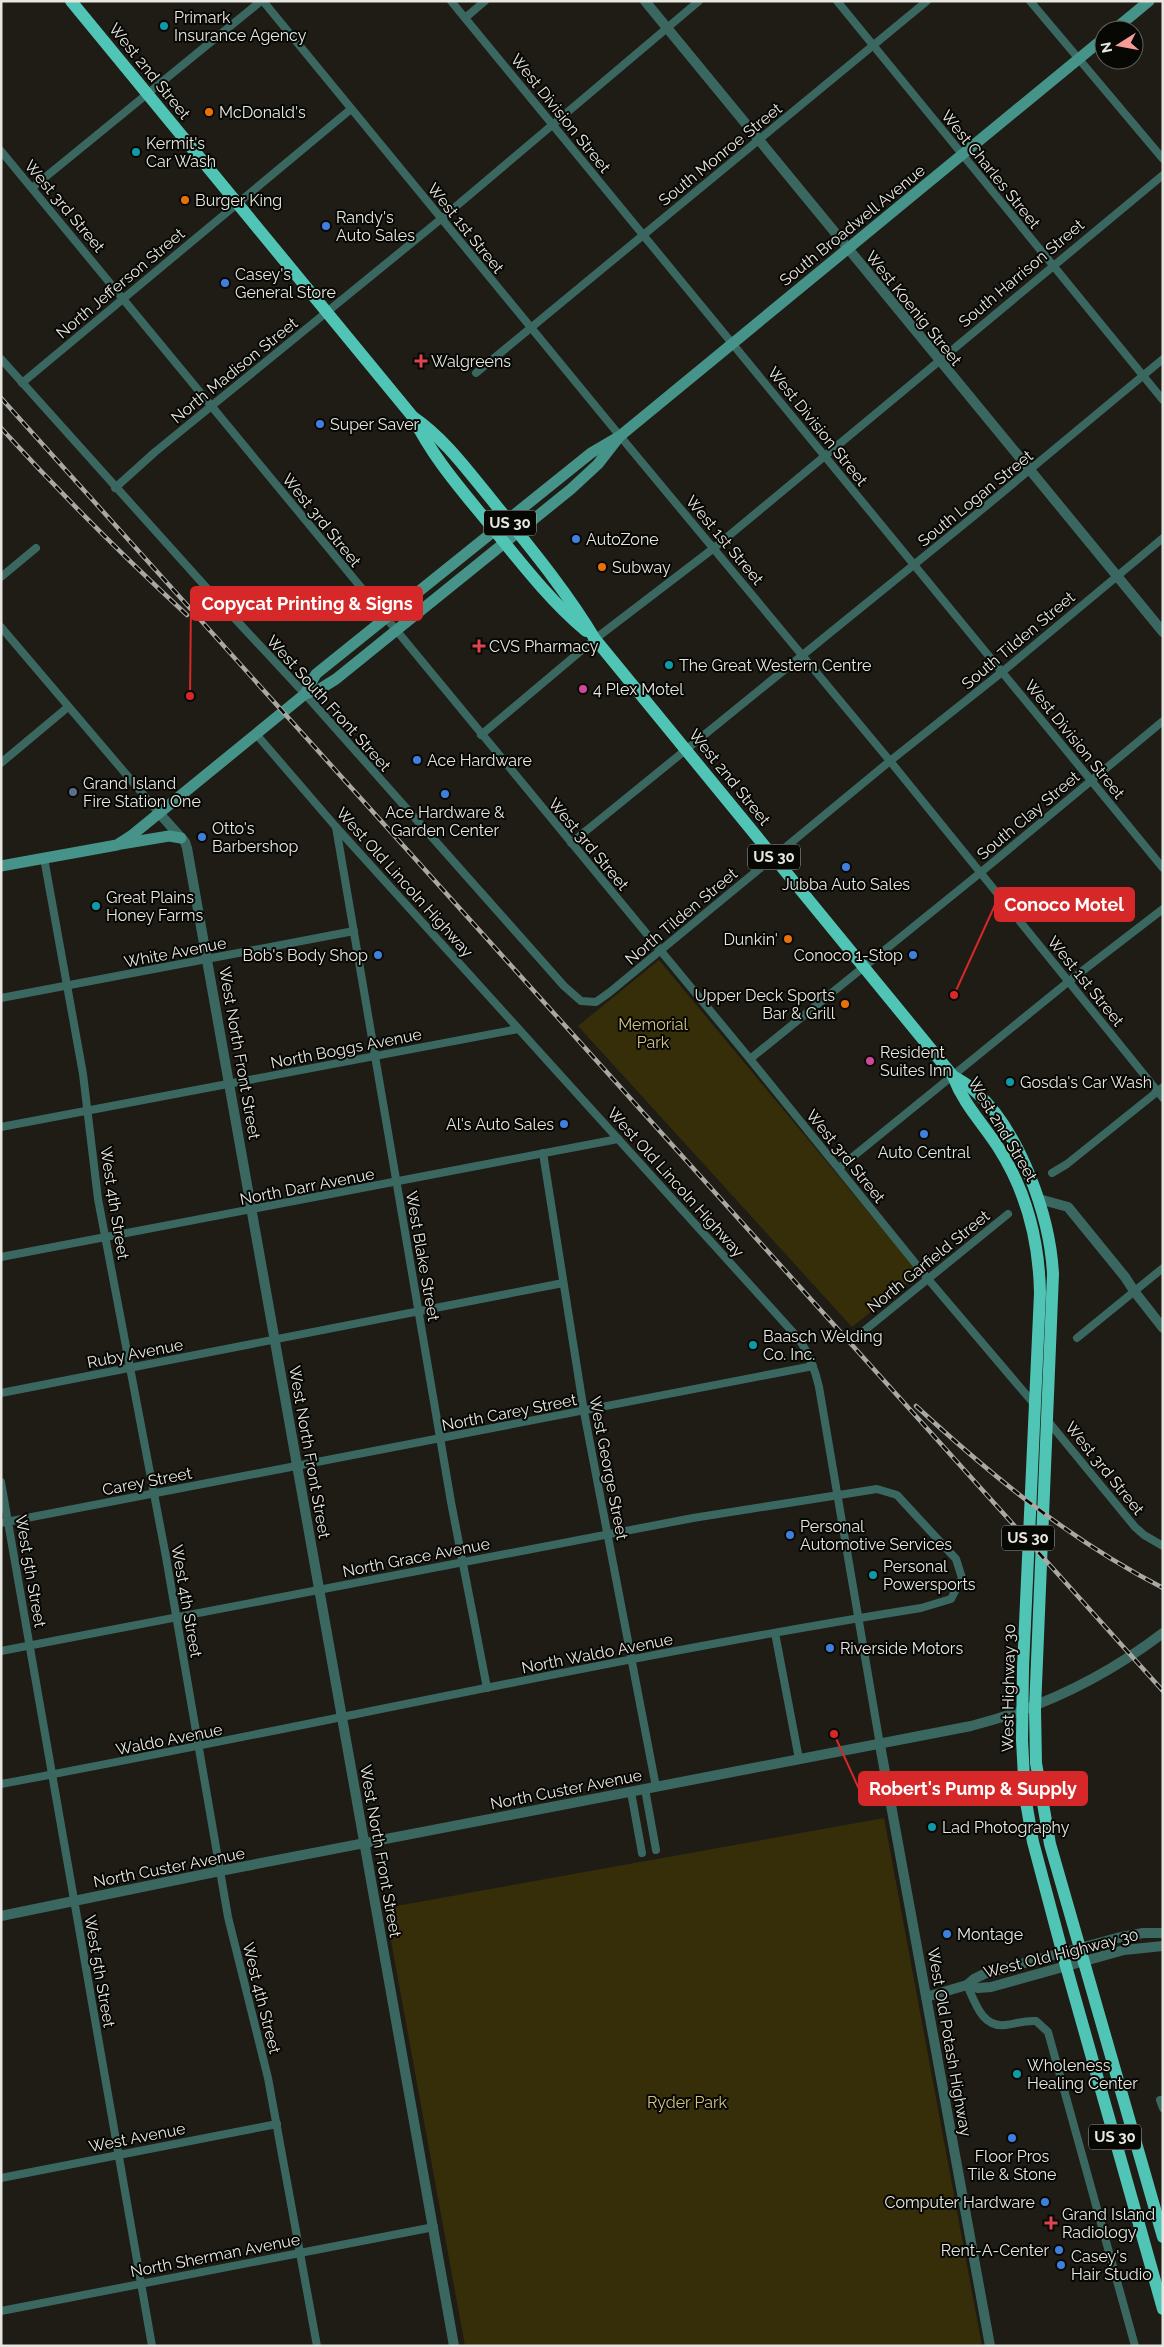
<svg xmlns="http://www.w3.org/2000/svg" width="1164" height="2347" font-family="Raleway,sans-serif">
  <style>
    .green { fill: #362e09 }
    .lines { fill: none; stroke-linecap: round; stroke-linejoin: round }
    .minor { stroke: #3a6861; stroke-width: 8 }
    .tertiary { stroke: #3a6861; stroke-width: 10 }
    .secondary { stroke: #469389; stroke-width: 11 }
    .trunk { stroke: #50c4b5; stroke-width: 12 }
    .rail-casing { stroke: #aaa8a3; stroke-width: 4.5 }
    .rail { stroke: #070704; stroke-width: 2.5; stroke-dasharray: 8; stroke-linecap: butt }
    .culture-dot { fill: #0f9aa8; stroke: #070704; stroke-width: 2 }
    .food-dot { fill: #e8710a; stroke: #070704; stroke-width: 2 }
    .shop-dot { fill: #3f7fe0; stroke: #070704; stroke-width: 2 }
    .health-dot { fill: #e0444e; stroke: #070704; stroke-width: 2 }
    .hotel-dot { fill: #d1479c; stroke: #070704; stroke-width: 2 }
    .service-dot { fill: #5c6f8a; stroke: #070704; stroke-width: 2 }
    .labels { text-anchor: middle; stroke-width: 4; stroke-linejoin: round; paint-order: stroke }
    .shield { fill: #070704; stroke: #a4a39f; stroke-width: 1 }
    .shield-label { font-size: 15px; font-weight: bold; fill: #e7e6e1 }
    .poi-label { font-size: 16px; fill: #e7e6e1; stroke: #070704; text-anchor: start }
    .street-label { font-size: 16px; fill: #e7e6e1; stroke: #070704 }
    .park-label { font-size: 16px; fill: #d2c383; stroke: #070704 }
    .leader { fill: none; stroke: #d62828; stroke-width: 2 }
    .callout-dot { fill: #d62828; stroke: #070704; stroke-width: 2 }
    .callout { fill: #d62828; stroke: #d62828; stroke-width: 2 }
    .callout-label { font-size: 18px; text-anchor: middle; font-weight: bold; fill: #fff }
  </style>
  <rect width="100%" height="100%" fill="#1e1c15"/>
  <g class="green">
    <polygon points="659,960 919,1273 852,1327 578,1026"/>
    <polygon points="884,1818 982,2346 465,2346 385,1908"/>
  </g>
  <g class="lines">
    <g class="minor">
      <polyline points="263,1 620,436 890,761 1163,1098"/>
      <polyline points="451,1 1163,868"/>
      <polyline points="837,1 1163,400"/>
      <polyline points="1030,1 1163,159"/>
      <polyline points="465,18 485,1"/>
      <polyline points="1,151 750,1059 928,1279 1035,1405"/>
      <polyline points="32,188 261,1"/>
      <polyline points="1,359 213,595 305,694 564,986 581,1001 596,1002 610,992 890,761 1002,672 1163,538"/>
      <polyline points="476,373 927,1"/>
      <polyline points="22,383 351,109"/>
      <polyline points="115,488 155,452 441,219 699,1"/>
      <polyline points="1,577 36,548"/>
      <polyline points="1,627 159,813"/>
      <path d="M256 734 336 827 799 1339C809 1354 815 1369 819 1387L880 1745"/>
      <polyline points="481,735 595,639 714,548 1163,175"/>
      <polyline points="1,763 68,707"/>
      <polyline points="336,827 451,1502 487,1688"/>
      <polyline points="571,843 974,516 1163,359"/>
      <polyline points="44,858 83,1074 98,1199 166,1557 228,1917 268,2078 317,2346"/>
      <polyline points="1,998 354,931"/>
      <polyline points="750,1059 980,873 1163,721"/>
      <polyline points="1,1127 518,1029"/>
      <polyline points="543,1153 584,1412 656,1787"/>
      <polyline points="839,1168 1068,982 1163,909"/>
      <polyline points="1052,1173 1067,1164 1163,1087"/>
      <polyline points="1,1257 618,1139"/>
      <polyline points="865,1330 1008,1214"/>
      <polyline points="1077,1338 1163,1268"/>
      <polyline points="1,1393 563,1283"/>
      <polyline points="1047,1420 1135,1527 1144,1535 1163,1546"/>
      <polyline points="1,1482 152,2346"/>
      <polyline points="1,1523 813,1366"/>
      <polyline points="775,1633 799,1759"/>
      <path d="M1 1651 693 1518 877 1489 897 1495 956 1559 962 1578 951 1599 921 1608C613 1657 308 1727 1 1784"/>
      <polyline points="645,1789 656,1850"/>
      <polyline points="631,1792 642,1853"/>
      <path d="M967 1985C975 2002 982 2028 1005 2025 1015 2024 1025 2020 1036 2021L1048 2032 1135 2346"/>
      <polyline points="1160,2100 1163,2108"/>
      <polyline points="1,2178 277,2124"/>
      <polyline points="1,2311 434,2227"/>
    </g>
    <g class="tertiary">
      <polyline points="645,1 1163,632"/>
      <polyline points="159,813 185,842 187,848 454,2346"/>
      <polyline points="1039,1199 1068,1207 1125,1277 1134,1291 1163,1328"/>
      <polyline points="880,1745 990,2346"/>
      <path d="M1 1916 220 1871 971 1726C1042 1708 1104 1678 1163 1633"/>
      <polyline points="967,1985 974,1979 984,1974 1117,1938 1143,1933 1163,1933"/>
      <polyline points="926,1997 967,1985 978,1988 991,1987 1124,1950 1163,1946"/>
    </g>
    <g class="secondary">
      <polyline points="1114,30 1149,1"/>
      <polyline points="305,694 316,674 591,453 620,436 1104,38"/>
      <polyline points="121,844 169,836 181,838"/>
      <polyline points="1,866 117,845 131,836 305,694 320,689 336,679 571,489 598,464 619,437"/>
    </g>
    <g class="trunk">
      <path d="M71 1 413 417C432 456 459 487 486 520 518 559 548 599 586 631"/>
      <path d="M413 417C445 439 467 470 491 499 528 545 565 589 595 639L953 1076C960 1080 969 1085 975 1091 1020 1131 1050 1216 1053 1274L1035 1709 1036 1763 1050 1844 1163 2237"/>
      <path d="M953 1076C964 1105 981 1121 998 1147 1027 1192 1039 1240 1040 1293L1023 1668 1022 1740 1025 1796 1033 1842 1066 1966 1163 2309"/>
    </g>
    <defs>
      <g id="rail">
        <polyline points="1,398 1163,1691"/>
        <path d="M1 428C61 494 122 555 187 615"/>
        <path d="M916 1406C992 1476 1070 1540 1163 1588"/>
      </g>
    </defs>
    <use href="#rail" class="rail-casing"/>
    <use href="#rail" class="rail"/>
  </g>
  <g class="culture-dot">
    <circle cx="164" cy="26" r="5"/>
    <circle cx="136" cy="152" r="5"/>
    <circle cx="669" cy="665" r="5"/>
    <circle cx="96" cy="906" r="5"/>
    <circle cx="1010" cy="1082" r="5"/>
    <circle cx="753" cy="1345" r="5"/>
    <circle cx="873" cy="1575" r="5"/>
    <circle cx="932" cy="1827" r="5"/>
    <circle cx="1017" cy="2074" r="5"/>
  </g>
  <g class="food-dot">
    <circle cx="209" cy="112" r="5"/>
    <circle cx="185" cy="200" r="5"/>
    <circle cx="602" cy="567" r="5"/>
    <circle cx="788" cy="939" r="5"/>
    <circle cx="845" cy="1004" r="5"/>
  </g>
  <g class="shop-dot">
    <circle cx="326" cy="226" r="5"/>
    <circle cx="225" cy="283" r="5"/>
    <circle cx="320" cy="424" r="5"/>
    <circle cx="576" cy="539" r="5"/>
    <circle cx="417" cy="760" r="5"/>
    <circle cx="445" cy="794" r="5"/>
    <circle cx="202" cy="837" r="5"/>
    <circle cx="846" cy="867" r="5"/>
    <circle cx="378" cy="955" r="5"/>
    <circle cx="913" cy="955" r="5"/>
    <circle cx="564" cy="1124" r="5"/>
    <circle cx="924" cy="1134" r="5"/>
    <circle cx="790" cy="1535" r="5"/>
    <circle cx="830" cy="1648" r="5"/>
    <circle cx="947" cy="1934" r="5"/>
    <circle cx="1012" cy="2138" r="5"/>
    <circle cx="1045" cy="2202" r="5"/>
    <circle cx="1059" cy="2250" r="5"/>
    <circle cx="1061" cy="2265" r="5"/>
  </g>
  <g class="health-dot">
    <path d="M418.5 353.5h5v5h5v5h-5v5h-5v-5h-5v-5h5z"/>
    <path d="M476.5 638.5h5v5h5v5h-5v5h-5v-5h-5v-5h5z"/>
    <path d="M1048.5 2215.5h5v5h5v5h-5v5h-5v-5h-5v-5h5z"/>
  </g>
  <g class="hotel-dot">
    <circle cx="583" cy="689" r="5"/>
    <circle cx="870" cy="1061" r="5"/>
  </g>
  <circle class="service-dot" cx="73" cy="792" r="5"/>
  <g class="labels">
    <g class="shield">
      <rect x="484" y="510.5" width="52" height="25" rx="4"/>
      <rect x="748" y="844.5" width="52" height="25" rx="4"/>
      <rect x="1002" y="1525.5" width="52" height="25" rx="4"/>
      <rect x="1089" y="2124.5" width="52" height="25" rx="4"/>
    </g>
    <g class="shield-label">
      <text x="510" y="528">US 30</text>
      <text x="774" y="862">US 30</text>
      <text x="1028" y="1543">US 30</text>
      <text x="1115" y="2142">US 30</text>
    </g>
    <g class="poi-label">
      <text x="174" y="23">Primark<tspan x="174" dy="18">Insurance Agency</tspan></text>
      <text x="219" y="118">McDonald's</text>
      <text x="146" y="149">Kermit's<tspan x="146" dy="18">Car Wash</tspan></text>
      <text x="195" y="206">Burger King</text>
      <text x="336" y="223">Randy's<tspan x="336" dy="18">Auto Sales</tspan></text>
      <text x="235" y="280">Casey's<tspan x="235" dy="18">General Store</tspan></text>
      <text x="431" y="367">Walgreens</text>
      <text x="330" y="430">Super Saver</text>
      <text x="586" y="545">AutoZone</text>
      <text x="612" y="573">Subway</text>
      <text x="489" y="652">CVS Pharmacy</text>
      <text x="679" y="671">The Great Western Centre</text>
      <text x="593" y="695">4 Plex Motel</text>
      <text x="427" y="766">Ace Hardware</text>
      <text x="83" y="789">Grand Island<tspan x="83" dy="18">Fire Station One</tspan></text>
      <text x="445" y="818" text-anchor="middle">Ace Hardware &amp;<tspan x="445" dy="18">Garden Center</tspan></text>
      <text x="212" y="834">Otto's<tspan x="212" dy="18">Barbershop</tspan></text>
      <text x="846" y="890" text-anchor="middle">Jubba Auto Sales</text>
      <text x="106" y="903">Great Plains<tspan x="106" dy="18">Honey Farms</tspan></text>
      <text x="778" y="945" text-anchor="end">Dunkin'</text>
      <text x="368" y="961" text-anchor="end">Bob's Body Shop</text>
      <text x="903" y="961" text-anchor="end">Conoco 1-Stop</text>
      <text x="835" y="1001" text-anchor="end">Upper Deck Sports<tspan x="835" dy="18">Bar &amp; Grill</tspan></text>
      <text x="880" y="1058">Resident<tspan x="880" dy="18">Suites Inn</tspan></text>
      <text x="1020" y="1088">Gosda's Car Wash</text>
      <text x="554" y="1130" text-anchor="end">Al's Auto Sales</text>
      <text x="924" y="1158" text-anchor="middle">Auto Central</text>
      <text x="763" y="1342">Baasch Welding<tspan x="763" dy="18">Co. Inc.</tspan></text>
      <text x="800" y="1532">Personal<tspan x="800" dy="18">Automotive Services</tspan></text>
      <text x="883" y="1572">Personal<tspan x="883" dy="18">Powersports</tspan></text>
      <text x="840" y="1654">Riverside Motors</text>
      <text x="942" y="1833">Lad Photography</text>
      <text x="957" y="1940">Montage</text>
      <text x="1027" y="2071">Wholeness<tspan x="1027" dy="18">Healing Center</tspan></text>
      <text x="1012" y="2162" text-anchor="middle">Floor Pros<tspan x="1012" dy="18">Tile &amp; Stone</tspan></text>
      <text x="1035" y="2208" text-anchor="end">Computer Hardware</text>
      <text x="1062" y="2220">Grand Island<tspan x="1062" dy="18">Radiology</tspan></text>
      <text x="1049" y="2256" text-anchor="end">Rent-A-Center</text>
      <text x="1071" y="2262">Casey's<tspan x="1071" dy="18">Hair Studio</tspan></text>
    </g>
    <g class="street-label">
      <text transform="translate(150 71) rotate(51)" y="6">West 2nd Street</text>
      <text transform="translate(561 113) rotate(51)" y="6">West Division Street</text>
      <text transform="translate(720 154) rotate(-39)" y="6">South Monroe Street</text>
      <text transform="translate(991 169) rotate(51)" y="6">West Charles Street</text>
      <text transform="translate(65 206) rotate(50)" y="6">West 3rd Street</text>
      <text transform="translate(852 225) rotate(-39)" y="6">South Broadwell Avenue</text>
      <text transform="translate(466 228) rotate(51)" y="6">West 1st Street</text>
      <text transform="translate(1021 273) rotate(-40)" y="6">South Harrison Street</text>
      <text transform="translate(120 283) rotate(-40)" y="6">North Jefferson Street</text>
      <text transform="translate(914 308) rotate(51)" y="6">West Koenig Street</text>
      <text transform="translate(234 370) rotate(-39)" y="6">North Madison Street</text>
      <text transform="translate(818 426) rotate(51)" y="6">West Division Street</text>
      <text transform="translate(975 498) rotate(-39)" y="6">South Logan Street</text>
      <text transform="translate(322 520) rotate(51)" y="6">West 3rd Street</text>
      <text transform="translate(725 540) rotate(50)" y="6">West 1st Street</text>
      <text transform="translate(1018 640) rotate(-40)" y="6">South Tilden Street</text>
      <text transform="translate(329 703) rotate(48)" y="6">West South Front Street</text>
      <text transform="translate(1075 739) rotate(51)" y="6">West Division Street</text>
      <text transform="translate(730 777) rotate(51)" y="6">West 2nd Street</text>
      <text transform="translate(1028 815) rotate(-40)" y="6">South Clay Street</text>
      <text transform="translate(589 844) rotate(50)" y="6">West 3rd Street</text>
      <text transform="translate(405 882) rotate(48)" y="6">West Old Lincoln Highway</text>
      <text transform="translate(681 916) rotate(-40)" y="6">North Tilden Street</text>
      <text transform="translate(175 952) rotate(-11)" y="6">White Avenue</text>
      <text transform="translate(1086 981) rotate(51)" y="6">West 1st Street</text>
      <text transform="translate(346 1048) rotate(-11)" y="6">North Boggs Avenue</text>
      <text transform="translate(240 1053) rotate(80)" y="6">West North Front Street</text>
      <text transform="translate(1003 1129) rotate(59)" y="6">West 2nd Street</text>
      <text transform="translate(846 1156) rotate(51)" y="6">West 3rd Street</text>
      <text transform="translate(676 1182) rotate(48)" y="6">West Old Lincoln Highway</text>
      <text transform="translate(307 1186) rotate(-11)" y="6">North Darr Avenue</text>
      <text transform="translate(115 1203) rotate(81)" y="6">West 4th Street</text>
      <text transform="translate(423 1256) rotate(80)" y="6">West Blake Street</text>
      <text transform="translate(928 1261) rotate(-39)" y="6">North Garfield Street</text>
      <text transform="translate(135 1353) rotate(-11)" y="6">Ruby Avenue</text>
      <text transform="translate(509 1412) rotate(-11)" y="6">North Carey Street</text>
      <text transform="translate(310 1452) rotate(80)" y="6">West North Front Street</text>
      <text transform="translate(609 1468) rotate(79)" y="6">West George Street</text>
      <text transform="translate(1105 1468) rotate(51)" y="6">West 3rd Street</text>
      <text transform="translate(147 1481) rotate(-11)" y="6">Carey Street</text>
      <text transform="translate(416 1557) rotate(-11)" y="6">North Grace Avenue</text>
      <text transform="translate(31 1571) rotate(80)" y="6">West 5th Street</text>
      <text transform="translate(187 1601) rotate(80)" y="6">West 4th Street</text>
      <text transform="translate(597 1653) rotate(-11)" y="6">North Waldo Avenue</text>
      <text transform="translate(1008 1688) rotate(-89)" y="6">West Highway 30</text>
      <text transform="translate(169 1739) rotate(-11)" y="6">Waldo Avenue</text>
      <text transform="translate(566 1789) rotate(-11)" y="6">North Custer Avenue</text>
      <text transform="translate(381 1851) rotate(80)" y="6">West North Front Street</text>
      <text transform="translate(169 1867) rotate(-11)" y="6">North Custer Avenue</text>
      <text transform="translate(1061 1953) rotate(-14)" y="6">West Old Highway 30</text>
      <text transform="translate(100 1971) rotate(80)" y="6">West 5th Street</text>
      <text transform="translate(262 1998) rotate(76)" y="6">West 4th Street</text>
      <text transform="translate(950 2042) rotate(80)" y="6">West Old Potash Highway</text>
      <text transform="translate(137 2137) rotate(-11)" y="6">West Avenue</text>
      <text transform="translate(215 2255) rotate(-11)" y="6">North Sherman Avenue</text>
    </g>
    <g class="park-label">
      <text x="653" y="1030">Memorial<tspan x="653" dy="18">Park</tspan></text>
      <text x="687" y="2108">Ryder Park</text>
    </g>
  </g>
  <path class="leader" d="M190 696L191 603M954 995L995 905M834 1734L859 1789"/>
  <g class="callout-dot">
    <circle cx="190" cy="696" r="5"/>
    <circle cx="954" cy="995" r="5"/>
    <circle cx="834" cy="1734" r="5"/>
  </g>
  <g class="callout">
    <rect x="191" y="587" width="231" height="33" rx="5"/>
    <rect x="995" y="888" width="139" height="33" rx="5"/>
    <rect x="859" y="1772" width="228" height="33" rx="5"/>
  </g>
  <g class="callout-label">
    <text x="307" y="610">Copycat Printing &amp; Signs</text>
    <text x="1064" y="911">Conoco Motel</text>
    <text x="973" y="1795">Robert's Pump &amp; Supply</text>
  </g>
  <rect width="1164" height="2347" fill="none" stroke="#e7e6e1" stroke-width="5"/>
  <g transform="translate(1119 45) rotate(259)"><circle r="24" fill="#070704" stroke="#61605c"/>
  <path d="M0-4L9 19L0 12L-9 19Z" fill="#f59b98"/>
  <text y="-8" font-size="14" font-weight="bold" text-anchor="middle" fill="#e7e6e1">N</text>
  </g>
</svg>
